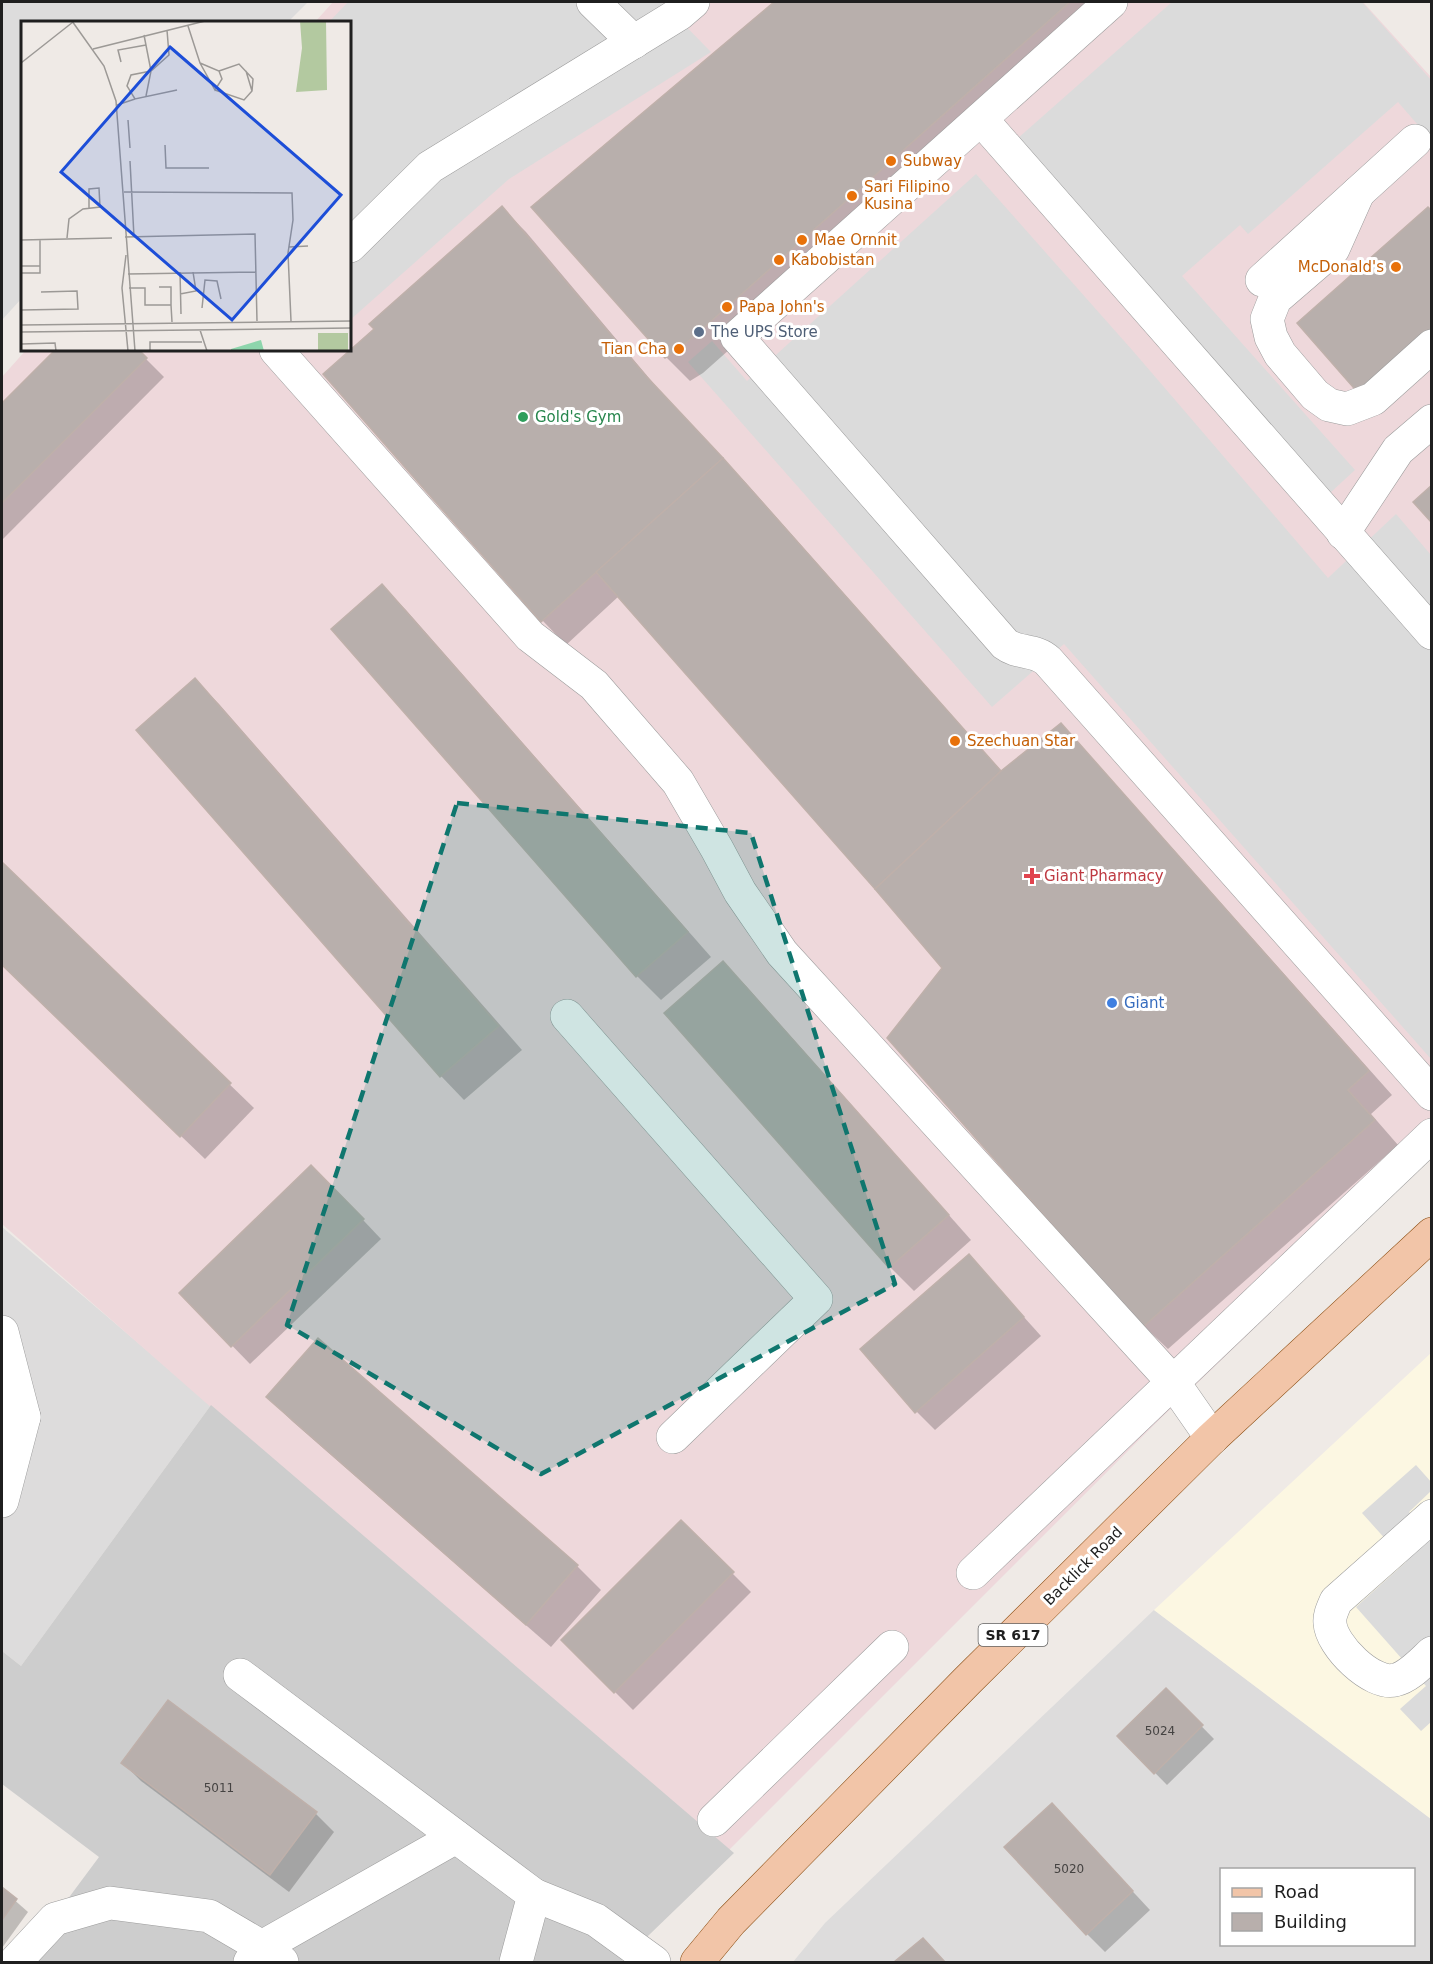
<svg xmlns="http://www.w3.org/2000/svg" width="1433" height="1964" font-family="'DejaVu Sans',sans-serif">
  <style>
    .residential { fill: #dddcdc; fill-rule: evenodd }
    .commercial { fill: #eed8db }
    .education { fill: #fcf7e2 }
    .religious { fill: #cdcdcd }
    .parking { fill: #dbdbdb }
    .shadow { fill: #0003 }
    .building { fill: #b8afac; stroke: #bfb0aa; stroke-width: 1.5 }
    .lines { fill: none; stroke-linecap: round; stroke-linejoin: round }
    .minor-casing { stroke: #9c9c9c; stroke-width: 34 }
    .major-casing { stroke: #8a4c10; stroke-width: 34 }
    .minor { stroke: #fff; stroke-width: 33 }
    .major { stroke: #f2c5a8; stroke-width: 33 }
    .marked { fill: #0f766e; fill-opacity: 0.2; stroke: #0f766e; stroke-width: 4.5; stroke-dasharray: 12 8; stroke-linejoin: round }
    .food-dot { fill: #e8710a; stroke: #fff; stroke-width: 2 }
    .service-dot { fill: #5c6f8a; stroke: #fff; stroke-width: 2 }
    .leisure-dot { fill: #2e9e5b; stroke: #fff; stroke-width: 2 }
    .health-dot { fill: #e0444e; stroke: #fff; stroke-width: 2 }
    .shop-dot { fill: #3f7fe0; stroke: #fff; stroke-width: 2 }
    .labels { text-anchor: middle; stroke-width: 6; stroke-linejoin: round; paint-order: stroke }
    .number-label { font-size: 12px; fill: #454342 }
    .shield { fill: #fff; stroke: #626262; stroke-width: 1.5 }
    .shield-label { font-size: 14px; font-weight: bold; fill: #1f1f1f }
    .food-label { font-size: 15px; fill: #c56008; stroke: #fff; text-anchor: start }
    .service-label { font-size: 15px; fill: #4e5e75; stroke: #fff; text-anchor: start }
    .leisure-label { font-size: 15px; fill: #27864d; stroke: #fff; text-anchor: start }
    .health-label { font-size: 15px; fill: #be3a42; stroke: #fff; text-anchor: start }
    .shop-label { font-size: 15px; fill: #366cbe; stroke: #fff; text-anchor: start }
    .street-label { font-size: 15px; fill: #1f1f1f; stroke: #fff }
    .inset-road { fill: none; stroke: #9c9996; stroke-width: 1.5 }
    .view { fill: #1d4ed8; fill-opacity: 0.15; stroke: #1d4ed8; stroke-width: 3 }
    .inset-edge { fill: none; stroke: #1f1f1f; stroke-width: 3 }
  </style>
  <rect width="100%" height="100%" fill="#efeae6"/>
  <g class="residential">
    <polygon points="2,2 308,2 288,22 22,22 22,298 2,320"/>
    <polygon points="2,1227 211,1405 21,1666 2,1651"/>
    <path d="M1154 1610 1431 1819V1962H793L825 1923ZM1222 1870H1414V1944H1222Z"/>
  </g>
  <polygon class="commercial" points="333,2 1363,2 1431,77 1431,1158 1156,1423 723,1856 2,1224 2,377 26,350 350,350 350,22 315,22"/>
  <polygon class="education" points="1431,1353 1431,1819 1154,1610"/>
  <polygon class="religious" points="211,1405 734,1853 621,1962 21,1962 99,1857 2,1784 2,1651 21,1666"/>
  <g class="parking">
    <polygon points="348,2 662,2 711,52 509,179 350,320 350,22 329,22"/>
    <polygon points="1172,2 1362,2 1431,80 1431,140 1398,102 1248,234 1240,225 1182,276 1355,470 1330,493 1017,139"/>
    <polygon points="976,174 1133,351 1328,578 1396,514 1431,555 1431,1059 1064,644 992,707 688,362 712,341 747,381"/>
    <polygon points="1416,1465 1432,1483 1431,1491 1409,1512 1431,1538 1431,1722 1421,1731 1400,1709 1426,1686 1356,1607 1406,1562 1362,1513"/>
  </g>
  <g class="shadow">
    <polygon points="777,2 1115,2 1117,4 703,373 690,381 666,357 533,207"/>
    <polygon points="502,208 526,232 670,403 746,483 1002,772 1061,725 1084,749 1392,1095 1371,1114 1398,1145 1168,1349 1144,1326 944,968 619,596 566,645 543,621 325,374 376,329"/>
    <polygon points="57,350 137,350 164,377 2,540 2,405"/>
    <polygon points="382,586 406,610 711,957 661,1000 637,976 333,630"/>
    <polygon points="195,680 219,704 522,1050 464,1100 441,1076 138,730"/>
    <polygon points="2,864 254,1108 205,1159 2,964"/>
    <polygon points="723,963 747,987 971,1240 914,1291 890,1267 666,1013"/>
    <polygon points="330,1185 381,1239 250,1364 181,1293"/>
    <polygon points="969,1256 1041,1336 935,1430 916,1411"/>
    <polygon points="318,1340 577,1566 601,1590 551,1647 292,1421 268,1397"/>
    <polygon points="681,1522 751,1592 633,1710 563,1640"/>
    <polygon points="1166,1690 1214,1739 1167,1785 1119,1736"/>
    <polygon points="168,1702 316,1814 334,1832 289,1892 141,1781 123,1763"/>
    <polygon points="1052,1805 1150,1910 1105,1952 1087,1934"/>
    <polygon points="2,1889 28,1912 2,1948"/>
    <polygon points="923,1940 944,1962 897,1962"/>
  </g>
  <g class="building">
    <polygon points="774,2 1070,2 699,332 679,349 665,358 531,207"/>
    <polygon points="502,206 647,377 723,458 541,622 323,374 374,329 369,324"/>
    <polygon points="1428,207 1432,211 1432,337 1360,395 1297,323"/>
    <polygon points="55,350 139,350 147,358 2,503 2,403"/>
    <polygon points="723,458 1001,771 875,889 596,572"/>
    <polygon points="1432,485 1432,523 1413,502"/>
    <polygon points="382,584 688,932 636,977 331,629"/>
    <polygon points="195,678 499,1026 440,1077 136,730"/>
    <polygon points="1061,723 1369,1071 1348,1090 1375,1120 1143,1327 887,1038 942,968 875,889 1001,771"/>
    <polygon points="2,862 231,1083 180,1137 2,965"/>
    <polygon points="723,961 949,1215 889,1268 664,1013"/>
    <polygon points="311,1165 364,1219 231,1347 179,1293"/>
    <polygon points="969,1254 1024,1317 915,1413 860,1349"/>
    <polygon points="318,1338 578,1565 526,1625 266,1397"/>
    <polygon points="681,1520 734,1572 614,1693 561,1640"/>
    <polygon points="1166,1688 1203,1725 1154,1774 1117,1736"/>
    <polygon points="168,1700 317,1812 270,1875 121,1763"/>
    <polygon points="1052,1803 1133,1891 1086,1935 1004,1847"/>
    <polygon points="2,1887 17,1899 2,1920"/>
    <polygon points="923,1938 945,1962 894,1962"/>
  </g>
  <g class="lines">
    <defs>
      <g id="minor">
        <polyline points="593,2 634,42"/>
        <path d="M1111 2 737 337 1005 644C1018 654 1036 649 1048 661L1432 1094"/>
        <polyline points="981,119 1432,633"/>
        <polyline points="1358,193 1333,249 1275,299 1267,319 1271,337 1280,354 1315,395 1329,405 1347,409 1373,399 1432,346"/>
        <polyline points="350,246 430,167 679,14 693,2"/>
        <polyline points="1262,280 1415,141"/>
        <polyline points="276,350 530,636 594,685 678,782 717,849 740,892 782,953 1173,1382 1212,1438"/>
        <polyline points="1343,533 1398,450 1432,421"/>
        <polyline points="567,1016 816,1299 673,1437"/>
        <polyline points="2,1332 24,1417"/>
        <polyline points="2,1418 24,1417 2,1501"/>
        <path d="M1432 1516 1336 1601C1333 1608 1329 1616 1330 1623 1331 1645 1372 1686 1395 1680 1409 1677 1421 1663 1432 1653"/>
        <polyline points="973,1573 1432,1135"/>
        <polyline points="240,1675 534,1895 516,1962"/>
        <polyline points="714,1820 892,1647"/>
        <polyline points="534,1895 596,1920 654,1962"/>
        <polyline points="15,1962 55,1919 110,1903 209,1916 262,1947 250,1962"/>
        <polyline points="282,1962 262,1947 456,1837"/>
      </g>
      <polyline id="major" points="697,1962 731,1921 967,1681 1212,1438 1432,1234"/>
    </defs>
    <use href="#minor" class="minor-casing"/>
    <use href="#major" class="major-casing"/>
    <use href="#minor" class="minor"/>
    <use href="#major" class="major"/>
  </g>
  <path class="marked" d="M457 803 751 833 895 1284 541 1474 287 1325Z"/>
  <g class="food-dot">
    <circle cx="891" cy="161" r="6"/>
    <circle cx="852" cy="196" r="6"/>
    <circle cx="802" cy="240" r="6"/>
    <circle cx="779" cy="260" r="6"/>
    <circle cx="1396" cy="267" r="6"/>
    <circle cx="727" cy="307" r="6"/>
    <circle cx="679" cy="349" r="6"/>
    <circle cx="955" cy="741" r="6"/>
  </g>
  <circle class="service-dot" cx="699" cy="332" r="6"/>
  <circle class="leisure-dot" cx="523" cy="417" r="6"/>
  <path class="health-dot" d="M1029 867h6v6h6v6h-6v6h-6v-6h-6v-6h6z"/>
  <circle class="shop-dot" cx="1112" cy="1003" r="6"/>
  <g class="labels">
    <g class="number-label">
      <text x="1160" y="1735">5024</text>
      <text x="219" y="1792">5011</text>
      <text x="1069" y="1873">5020</text>
    </g>
    <rect class="shield" x="978.5" y="1624" width="69" height="22" rx="4.5"/>
    <g class="shield-label">
      <text x="1013" y="1640">SR 617</text>
    </g>
    <g class="food-label">
      <text x="903" y="166">Subway</text>
      <text x="864" y="192">Sari Filipino<tspan x="864" dy="17">Kusina</tspan></text>
      <text x="814" y="245">Mae Ornnit</text>
      <text x="791" y="265">Kabobistan</text>
      <text x="1384" y="272" text-anchor="end">McDonald's</text>
      <text x="739" y="312">Papa John's</text>
      <text x="667" y="354" text-anchor="end">Tian Cha</text>
      <text x="967" y="746">Szechuan Star</text>
    </g>
    <g class="service-label">
      <text x="711" y="337">The UPS Store</text>
    </g>
    <g class="leisure-label">
      <text x="535" y="422">Gold's Gym</text>
    </g>
    <g class="health-label">
      <text x="1044" y="881">Giant Pharmacy</text>
    </g>
    <g class="shop-label">
      <text x="1124" y="1008">Giant</text>
    </g>
    <g class="street-label">
      <text transform="translate(1083 1566) rotate(-45)" y="5">Backlick Road</text>
    </g>
  </g>
  <g transform="translate(21 21)">
    <rect width="330" height="330" fill="#efeae6"/>
    <path d="M279 0H305L306 69 275 71 281 27ZM297 312H327V330H297Z" fill="#b3c9a0"/>
    <path d="M240 319 243 330H210V328Z" fill="#8dd5ac"/>
    <path class="inset-road" d="M51 0 83 45 95 80 114 330M167 5 179 42 194 69 201 58 198 50 179 42M123 14 130 50 148 34 146 9M72 28 184 0M100 41 97 29 125 24M0 42 52 1M225 50 231 70M194 69 223 79 231 70 232 58 218 43 198 50M125 75 130 50 110 54 106 65 114 78 156 69M96 84 114 78M107 99 109 127M144 124 145 147H188M109 140 113 216M103 171 271 172 272 199 267 232 270 300M104 216 234 213 236 300M46 217 48 198 62 188 79 186 78 167 68 168V187M0 219 91 217M268 226 287 225M105 234 101 267 107 330M0 245H19M159 251 160 293M0 252H19V218M107 253 235 251M138 266H150V284M108 267H124V284H150L151 301M159 273 175 270 172 251M181 287 184 259 196 260 200 278M0 289 57 288 56 270 20 271M0 304 330 300M179 309 186 330M0 311 330 307M0 323 34 322 35 330M129 330V321H181"/>
    <path class="view" d="M149 26 320 174 211 299 40 151Z"/>
    <rect width="330" height="330" class="inset-edge"/>
  </g>
  <rect width="1433" height="1964" fill="none" stroke="#1f1f1f" stroke-width="6"/>
  <rect x="1220" y="1868" width="195" height="78" fill="#ffffff" stroke="#a5a5a5" stroke-width="1.5"/>
  <rect x="1232" y="1888" width="30" height="9" fill="#f2c5a8" stroke="#a5a5a5" stroke-width="1.5"/>
  <text x="1274" y="1898" font-size="18" fill="#1f1f1f">Road</text>
  <rect x="1232" y="1913" width="30" height="18" fill="#b8afac" stroke="#a5a5a5" stroke-width="1.5"/>
  <text x="1274" y="1928" font-size="18" fill="#1f1f1f">Building</text>
</svg>
